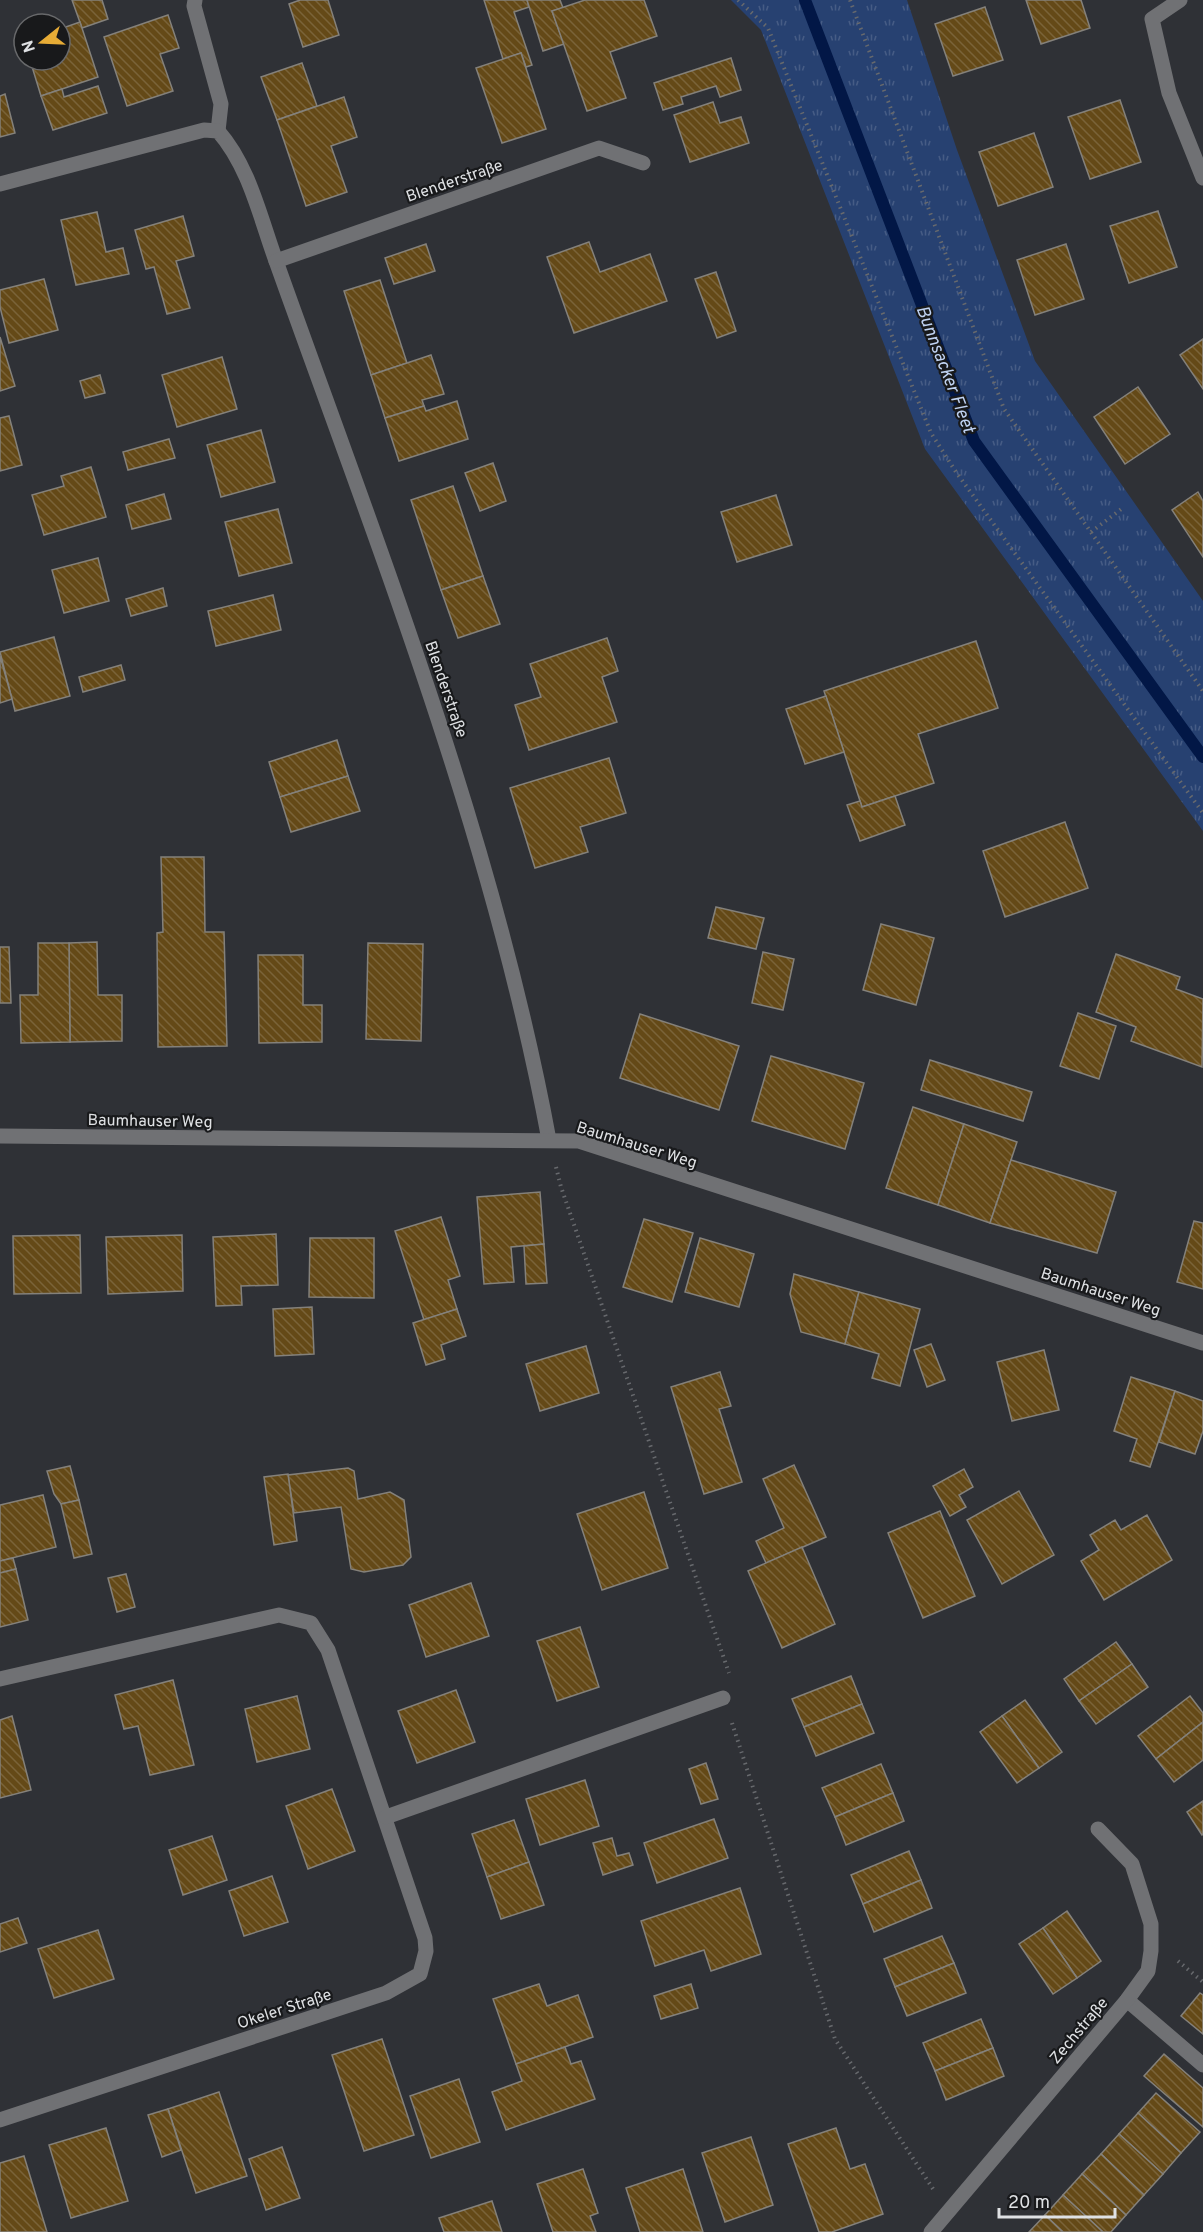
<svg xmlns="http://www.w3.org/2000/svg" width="1203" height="2232" font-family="Overpass,sans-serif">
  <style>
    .park { fill: url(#park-tufts) }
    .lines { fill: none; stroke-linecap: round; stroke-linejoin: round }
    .stream { stroke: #021746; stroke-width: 12 }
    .building { fill: url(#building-back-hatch); stroke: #84817b; stroke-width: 1.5 }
    .path { stroke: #67696d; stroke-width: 4; stroke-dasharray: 1.5 4.5; stroke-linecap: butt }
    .minor { stroke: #707174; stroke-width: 15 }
    .labels { text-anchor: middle; stroke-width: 4.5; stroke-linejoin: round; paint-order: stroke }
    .street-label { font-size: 16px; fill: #dfe1e4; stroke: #18191b }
    .water-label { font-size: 18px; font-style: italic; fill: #bfd2f2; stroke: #18191b }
  </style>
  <defs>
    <pattern id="park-tufts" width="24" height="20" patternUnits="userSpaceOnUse" patternTransform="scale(1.5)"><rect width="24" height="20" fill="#274171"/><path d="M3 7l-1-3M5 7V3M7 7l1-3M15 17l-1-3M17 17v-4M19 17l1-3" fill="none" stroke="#465c85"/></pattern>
    <pattern id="building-back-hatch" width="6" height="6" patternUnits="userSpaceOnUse" patternTransform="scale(1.5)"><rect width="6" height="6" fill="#644917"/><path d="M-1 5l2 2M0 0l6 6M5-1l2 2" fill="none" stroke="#7a6339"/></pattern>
  </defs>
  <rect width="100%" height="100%" fill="#2f3136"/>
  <polygon class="park" points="731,0 907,0 957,150 1035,361 1203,601 1203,831 925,449 761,30"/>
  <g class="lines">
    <polyline class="stream" points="805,0 974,441 1203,757"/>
  </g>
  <g class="building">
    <polygon points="72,0 102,0 108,19 82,28"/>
    <polygon points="300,0 328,0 339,35 303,47 289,4"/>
    <polygon points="484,0 527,0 529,7 514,12 532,65 526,67 521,53 503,59"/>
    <polygon points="527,0 560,0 563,8 552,11 564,44 543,51"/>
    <polygon points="585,0 644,0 657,36 610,52 626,98 587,111 552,11"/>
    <polygon points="1026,0 1081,0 1090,28 1041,44"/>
    <polygon points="985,7 1003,60 953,76 935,24"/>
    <polygon points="168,15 179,48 160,54 173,91 127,106 104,37"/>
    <polygon points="80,22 98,77 41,96 30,60 60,60 60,29"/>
    <polygon points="521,53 546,129 502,143 476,68"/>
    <polygon points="731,58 741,90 720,97 716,86 681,97 683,104 663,110 654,83"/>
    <polygon points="302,63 317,106 277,120 261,77"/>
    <polygon points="98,86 107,113 53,130 41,96 62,89 64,97"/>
    <polygon points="5,94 15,133 0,137 0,96"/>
    <polygon points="344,97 357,137 331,146 347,192 306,206 277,120"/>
    <polygon points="1120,100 1141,162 1090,179 1068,117"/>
    <polygon points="713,102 720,123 741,117 749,143 690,162 674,115"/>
    <polygon points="1034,133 1053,187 998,206 979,152"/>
    <polygon points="1158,211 1177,267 1129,283 1110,226"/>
    <polygon points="97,212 106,252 123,248 129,274 76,285 61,220"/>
    <polygon points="183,216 194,256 176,261 190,308 167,314 154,267 146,269 135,230"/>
    <polygon points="589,242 600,272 650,254 667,301 574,333 547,257"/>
    <polygon points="426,244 435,271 394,284 385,258"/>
    <polygon points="1066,244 1084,299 1035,315 1017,260"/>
    <polygon points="716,272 736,331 717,338 695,279"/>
    <polygon points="44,279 58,330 9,343 0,307 0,290"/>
    <polygon points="380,280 407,363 371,375 344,291"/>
    <polygon points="0,337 15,386 0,391"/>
    <polygon points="1203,339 1203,389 1180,355"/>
    <polygon points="431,355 444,394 422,400 424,406 385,418 371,375"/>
    <polygon points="222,357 237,409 177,427 162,375"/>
    <polygon points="100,375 105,393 85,398 80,381"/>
    <polygon points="1138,387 1170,434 1125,464 1094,417"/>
    <polygon points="457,401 468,439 399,461 385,418 424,406 426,411"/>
    <polygon points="9,416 22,465 0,471 0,418"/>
    <polygon points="261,430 275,482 221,497 207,445"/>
    <polygon points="169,439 175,458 128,470 123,452"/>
    <polygon points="493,463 506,501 480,511 465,473"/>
    <polygon points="91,467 106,517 44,535 32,495 64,486 61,476"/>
    <polygon points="453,486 483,576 441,590 411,500"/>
    <polygon points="1198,492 1203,501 1203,557 1172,510"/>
    <polygon points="164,494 171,519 132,529 126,505"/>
    <polygon points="776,495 792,545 737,562 721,512"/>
    <polygon points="278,509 292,563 239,576 225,522"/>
    <polygon points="98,558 109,601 64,613 52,570"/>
    <polygon points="483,576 500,624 458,638 441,590"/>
    <polygon points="163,588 167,606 131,616 126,599"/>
    <polygon points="273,595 281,630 216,646 208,611"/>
    <polygon points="54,637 70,696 15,711 0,652"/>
    <polygon points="607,638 618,671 602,677 617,722 529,750 515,705 541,697 530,664"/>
    <polygon points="976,641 998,708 918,734 934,783 862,807 824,691"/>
    <polygon points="0,656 12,699 0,703"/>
    <polygon points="121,665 125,680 83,692 79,677"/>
    <polygon points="826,696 844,752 805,764 786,709"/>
    <polygon points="337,740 348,776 280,797 269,762"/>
    <polygon points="609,758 626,813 580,827 588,852 535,868 510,788"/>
    <polygon points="348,776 360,811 291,832 280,797"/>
    <polygon points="895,796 905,825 860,841 847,805 860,801 862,807"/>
    <polygon points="1065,822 1088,888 1005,917 983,851"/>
    <polygon points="161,857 204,857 205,932 224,932 227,1046 158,1047 157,933 163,932"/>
    <polygon points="716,907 764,918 756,949 708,938"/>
    <polygon points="881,924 934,938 916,1005 863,990"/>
    <polygon points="97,942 98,995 122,995 122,1041 70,1042 69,943"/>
    <polygon points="38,943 69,943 70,1042 21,1043 20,995 38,995"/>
    <polygon points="368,943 423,944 421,1041 366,1039"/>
    <polygon points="0,947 9,947 11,1003 0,1003"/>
    <polygon points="763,952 794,959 783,1010 752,1003"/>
    <polygon points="1116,954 1180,977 1176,989 1203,999 1202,1067 1131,1041 1136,1027 1096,1012"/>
    <polygon points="258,955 303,955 303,1005 322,1005 322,1042 259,1043"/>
    <polygon points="1078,1013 1116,1026 1099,1079 1060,1066"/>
    <polygon points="640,1014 739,1046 719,1110 620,1078"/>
    <polygon points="771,1056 864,1083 845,1149 752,1121"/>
    <polygon points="930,1060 1032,1092 1023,1121 921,1090"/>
    <polygon points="913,1107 964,1124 938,1205 886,1188"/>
    <polygon points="964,1124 1017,1142 990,1223 938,1205"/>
    <polygon points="1011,1160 1116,1192 1097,1253 990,1223"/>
    <polygon points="540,1192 544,1244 511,1247 514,1282 484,1284 477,1197"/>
    <polygon points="441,1217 460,1276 448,1280 457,1309 424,1320 395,1231"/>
    <polygon points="644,1219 693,1233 672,1302 623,1287"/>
    <polygon points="1194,1221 1203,1223 1203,1289 1177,1282"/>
    <polygon points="276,1234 278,1285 241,1286 242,1305 216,1306 213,1237"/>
    <polygon points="80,1235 81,1293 14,1294 13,1236"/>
    <polygon points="182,1235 183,1291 108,1294 106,1237"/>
    <polygon points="310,1238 374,1238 374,1298 309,1297"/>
    <polygon points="700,1238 754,1254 739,1307 685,1292"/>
    <polygon points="544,1244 547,1283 526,1284 524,1246"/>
    <polygon points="794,1274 859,1292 845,1344 801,1332 790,1294"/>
    <polygon points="859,1292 920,1309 900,1386 872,1378 879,1354 845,1344"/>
    <polygon points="312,1307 314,1354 275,1356 273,1309"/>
    <polygon points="457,1309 466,1336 441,1345 445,1359 426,1365 413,1323"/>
    <polygon points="931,1344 945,1380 927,1387 914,1350"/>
    <polygon points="586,1346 599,1393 540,1411 526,1364"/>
    <polygon points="1044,1350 1059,1410 1012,1421 997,1362"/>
    <polygon points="720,1372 731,1406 719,1409 742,1482 704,1494 671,1387"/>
    <polygon points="1131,1377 1175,1391 1150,1467 1130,1461 1137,1439 1114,1431"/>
    <polygon points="1175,1391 1203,1401 1203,1431 1195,1454 1159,1442"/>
    <polygon points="794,1465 826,1537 766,1563 756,1541 784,1528 763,1479"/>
    <polygon points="70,1466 79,1500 61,1504 54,1494 47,1471"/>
    <polygon points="348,1468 354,1471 358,1499 390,1492 404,1500 411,1557 403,1565 364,1572 351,1569 341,1507 294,1513 288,1475"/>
    <polygon points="964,1469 973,1487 959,1495 966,1507 950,1516 933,1486"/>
    <polygon points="288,1474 297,1541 274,1545 264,1477"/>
    <polygon points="1019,1491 1054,1555 1002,1584 967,1520"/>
    <polygon points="644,1492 668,1568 602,1590 577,1514"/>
    <polygon points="43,1495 56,1547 0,1561 0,1505"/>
    <polygon points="79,1500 92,1554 74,1558 61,1504"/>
    <polygon points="940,1511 975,1596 923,1618 888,1533"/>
    <polygon points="1147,1515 1172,1560 1104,1600 1081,1561 1099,1550 1090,1535 1115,1520 1121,1530"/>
    <polygon points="802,1547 835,1624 782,1648 748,1571"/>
    <polygon points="13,1558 16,1569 0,1573 0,1561"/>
    <polygon points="16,1569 28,1620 0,1627 0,1573"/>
    <polygon points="126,1574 135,1607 117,1612 108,1578"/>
    <polygon points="471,1583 489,1636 426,1657 409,1605"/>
    <polygon points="580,1627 599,1687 557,1701 537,1641"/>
    <polygon points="1116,1642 1132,1664 1079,1701 1064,1679"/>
    <polygon points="1132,1664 1148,1687 1096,1724 1079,1701"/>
    <polygon points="851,1676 862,1704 804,1727 792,1699"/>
    <polygon points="173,1680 194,1765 150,1775 138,1726 124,1729 115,1695"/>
    <polygon points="456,1690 475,1742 417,1763 398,1711"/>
    <polygon points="297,1696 310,1749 257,1762 245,1709"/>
    <polygon points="1190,1696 1203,1713 1203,1722 1156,1759 1138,1736"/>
    <polygon points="1025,1700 1062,1752 1039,1768 1002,1716"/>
    <polygon points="862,1704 874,1733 816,1756 804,1727"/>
    <polygon points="12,1716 31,1790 0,1798 0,1720"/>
    <polygon points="1002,1716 1039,1768 1017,1783 980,1732"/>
    <polygon points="1203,1722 1203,1760 1174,1782 1156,1759"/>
    <polygon points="706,1763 718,1799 701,1804 689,1769"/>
    <polygon points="881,1764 893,1793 835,1817 822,1788"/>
    <polygon points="585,1780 599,1826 540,1845 526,1799"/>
    <polygon points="332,1789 355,1851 308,1869 286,1806"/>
    <polygon points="893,1793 904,1821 846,1845 835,1817"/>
    <polygon points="1203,1801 1203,1834 1202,1835 1187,1812"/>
    <polygon points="714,1819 728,1858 657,1883 644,1843"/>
    <polygon points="514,1820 529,1862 487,1877 472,1834"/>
    <polygon points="212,1836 227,1880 183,1895 169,1850"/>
    <polygon points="612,1838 617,1856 629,1853 633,1865 603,1875 593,1843"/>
    <polygon points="909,1851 921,1880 863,1904 851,1875"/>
    <polygon points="529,1862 544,1905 501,1919 487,1877"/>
    <polygon points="272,1876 288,1922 244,1936 229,1891"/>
    <polygon points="921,1880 932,1908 874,1932 863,1904"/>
    <polygon points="740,1888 761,1954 711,1971 704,1950 655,1966 641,1921"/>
    <polygon points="1067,1911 1101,1961 1077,1978 1043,1928"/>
    <polygon points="18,1918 27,1943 0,1952 0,1924"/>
    <polygon points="1043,1928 1077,1978 1053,1994 1019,1944"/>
    <polygon points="98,1930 114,1979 54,1998 38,1949"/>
    <polygon points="942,1936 954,1963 895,1987 884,1959"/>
    <polygon points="954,1963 966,1993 907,2016 895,1987"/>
    <polygon points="539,1984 547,2006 578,1995 593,2037 516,2064 493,1999"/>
    <polygon points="691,1984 698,2008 661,2019 654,1996"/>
    <polygon points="1200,1993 1203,1995 1203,2034 1181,2016"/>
    <polygon points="981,2019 993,2048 935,2071 923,2043"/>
    <polygon points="382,2039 414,2135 364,2151 332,2055"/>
    <polygon points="565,2047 571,2064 581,2061 595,2099 506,2130 492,2092 522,2081 516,2064"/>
    <polygon points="993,2048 1004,2076 946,2100 935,2071"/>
    <polygon points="1164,2054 1203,2088 1203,2127 1144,2076"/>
    <polygon points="459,2079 480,2142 431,2158 410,2096"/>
    <polygon points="219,2092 247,2176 196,2193 168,2109"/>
    <polygon points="1156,2093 1200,2132 1181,2153 1138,2113"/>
    <polygon points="168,2109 181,2150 162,2157 148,2115"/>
    <polygon points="1138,2113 1181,2153 1163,2174 1119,2134"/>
    <polygon points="106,2128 128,2201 71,2218 49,2145"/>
    <polygon points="836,2128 850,2169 865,2164 883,2214 832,2232 819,2232 788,2144"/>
    <polygon points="1119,2134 1163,2174 1144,2195 1101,2154"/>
    <polygon points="751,2137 773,2205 725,2222 702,2153"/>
    <polygon points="282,2147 300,2198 266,2210 249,2159"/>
    <polygon points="1101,2154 1144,2195 1126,2215 1082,2174"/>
    <polygon points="24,2156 47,2232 0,2232 0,2163"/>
    <polygon points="583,2169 598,2213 590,2216 596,2232 553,2232 537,2184"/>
    <polygon points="683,2169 703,2232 640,2232 626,2188"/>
    <polygon points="1082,2174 1126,2215 1111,2232 1103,2232 1063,2195"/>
    <polygon points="1063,2195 1103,2232 1063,2232 1045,2215"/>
    <polygon points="492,2201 502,2232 444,2232 439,2218"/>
    <polygon points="1045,2215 1063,2232 1029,2232"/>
  </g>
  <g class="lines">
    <g class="path">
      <polyline points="738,0 768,28 931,433 956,472 1203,813"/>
      <polyline points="850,0 1004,409 1203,691"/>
      <polyline points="1091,532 1124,507"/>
      <polyline points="556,1167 561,1187 729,1673"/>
      <polyline points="732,1723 835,2039 933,2189"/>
      <polyline points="1178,1961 1203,1982"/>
    </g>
    <g class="minor">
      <polyline points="195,0 194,6 221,104 218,131"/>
      <polyline points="1180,0 1152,19 1169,93 1203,178"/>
      <path d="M0 184 204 130 218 131C249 166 260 217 276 261 379 550 493 837 549 1140"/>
      <polyline points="276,261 599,148 643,163"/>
      <polyline points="0,1136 579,1141 1203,1343"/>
      <polyline points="0,1679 279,1615 311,1623 328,1650 425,1938 426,1951 420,1974 386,1993 0,2120"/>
      <polyline points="386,1817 723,1698"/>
      <polyline points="1127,2000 1203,2065"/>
      <polyline points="931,2232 1127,2000 1148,1971 1151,1951 1151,1924 1132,1864 1098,1829"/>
    </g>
  </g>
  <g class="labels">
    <g class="street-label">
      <text transform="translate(454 180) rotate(-19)" y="6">Blenderstraße</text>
      <text transform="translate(447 689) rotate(71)" y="6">Blenderstraße</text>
      <text transform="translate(150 1120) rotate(1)" y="6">Baumhauser Weg</text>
      <text transform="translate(637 1144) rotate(17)" y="6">Baumhauser Weg</text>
      <text transform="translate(1101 1291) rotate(18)" y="6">Baumhauser Weg</text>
      <text transform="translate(284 2008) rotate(-18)" y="6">Okeler Straße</text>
      <text transform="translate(1078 2030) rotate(-50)" y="6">Zechstraße</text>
    </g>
    <g class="water-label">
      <text transform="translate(946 369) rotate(69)" y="6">Bunnsacker Fleet</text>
    </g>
  </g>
  <g transform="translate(42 42) rotate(252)"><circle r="28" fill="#18191b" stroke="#68696b" stroke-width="1.5"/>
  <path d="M0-4.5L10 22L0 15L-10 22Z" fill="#e7ac36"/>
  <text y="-9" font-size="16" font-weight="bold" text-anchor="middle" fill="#dfe1e4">N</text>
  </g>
  <path d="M999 2208v9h116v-9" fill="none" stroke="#dfe1e4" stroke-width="3"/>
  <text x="1008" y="2208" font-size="18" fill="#dfe1e4" stroke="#18191b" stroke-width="4.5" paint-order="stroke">20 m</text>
</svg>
